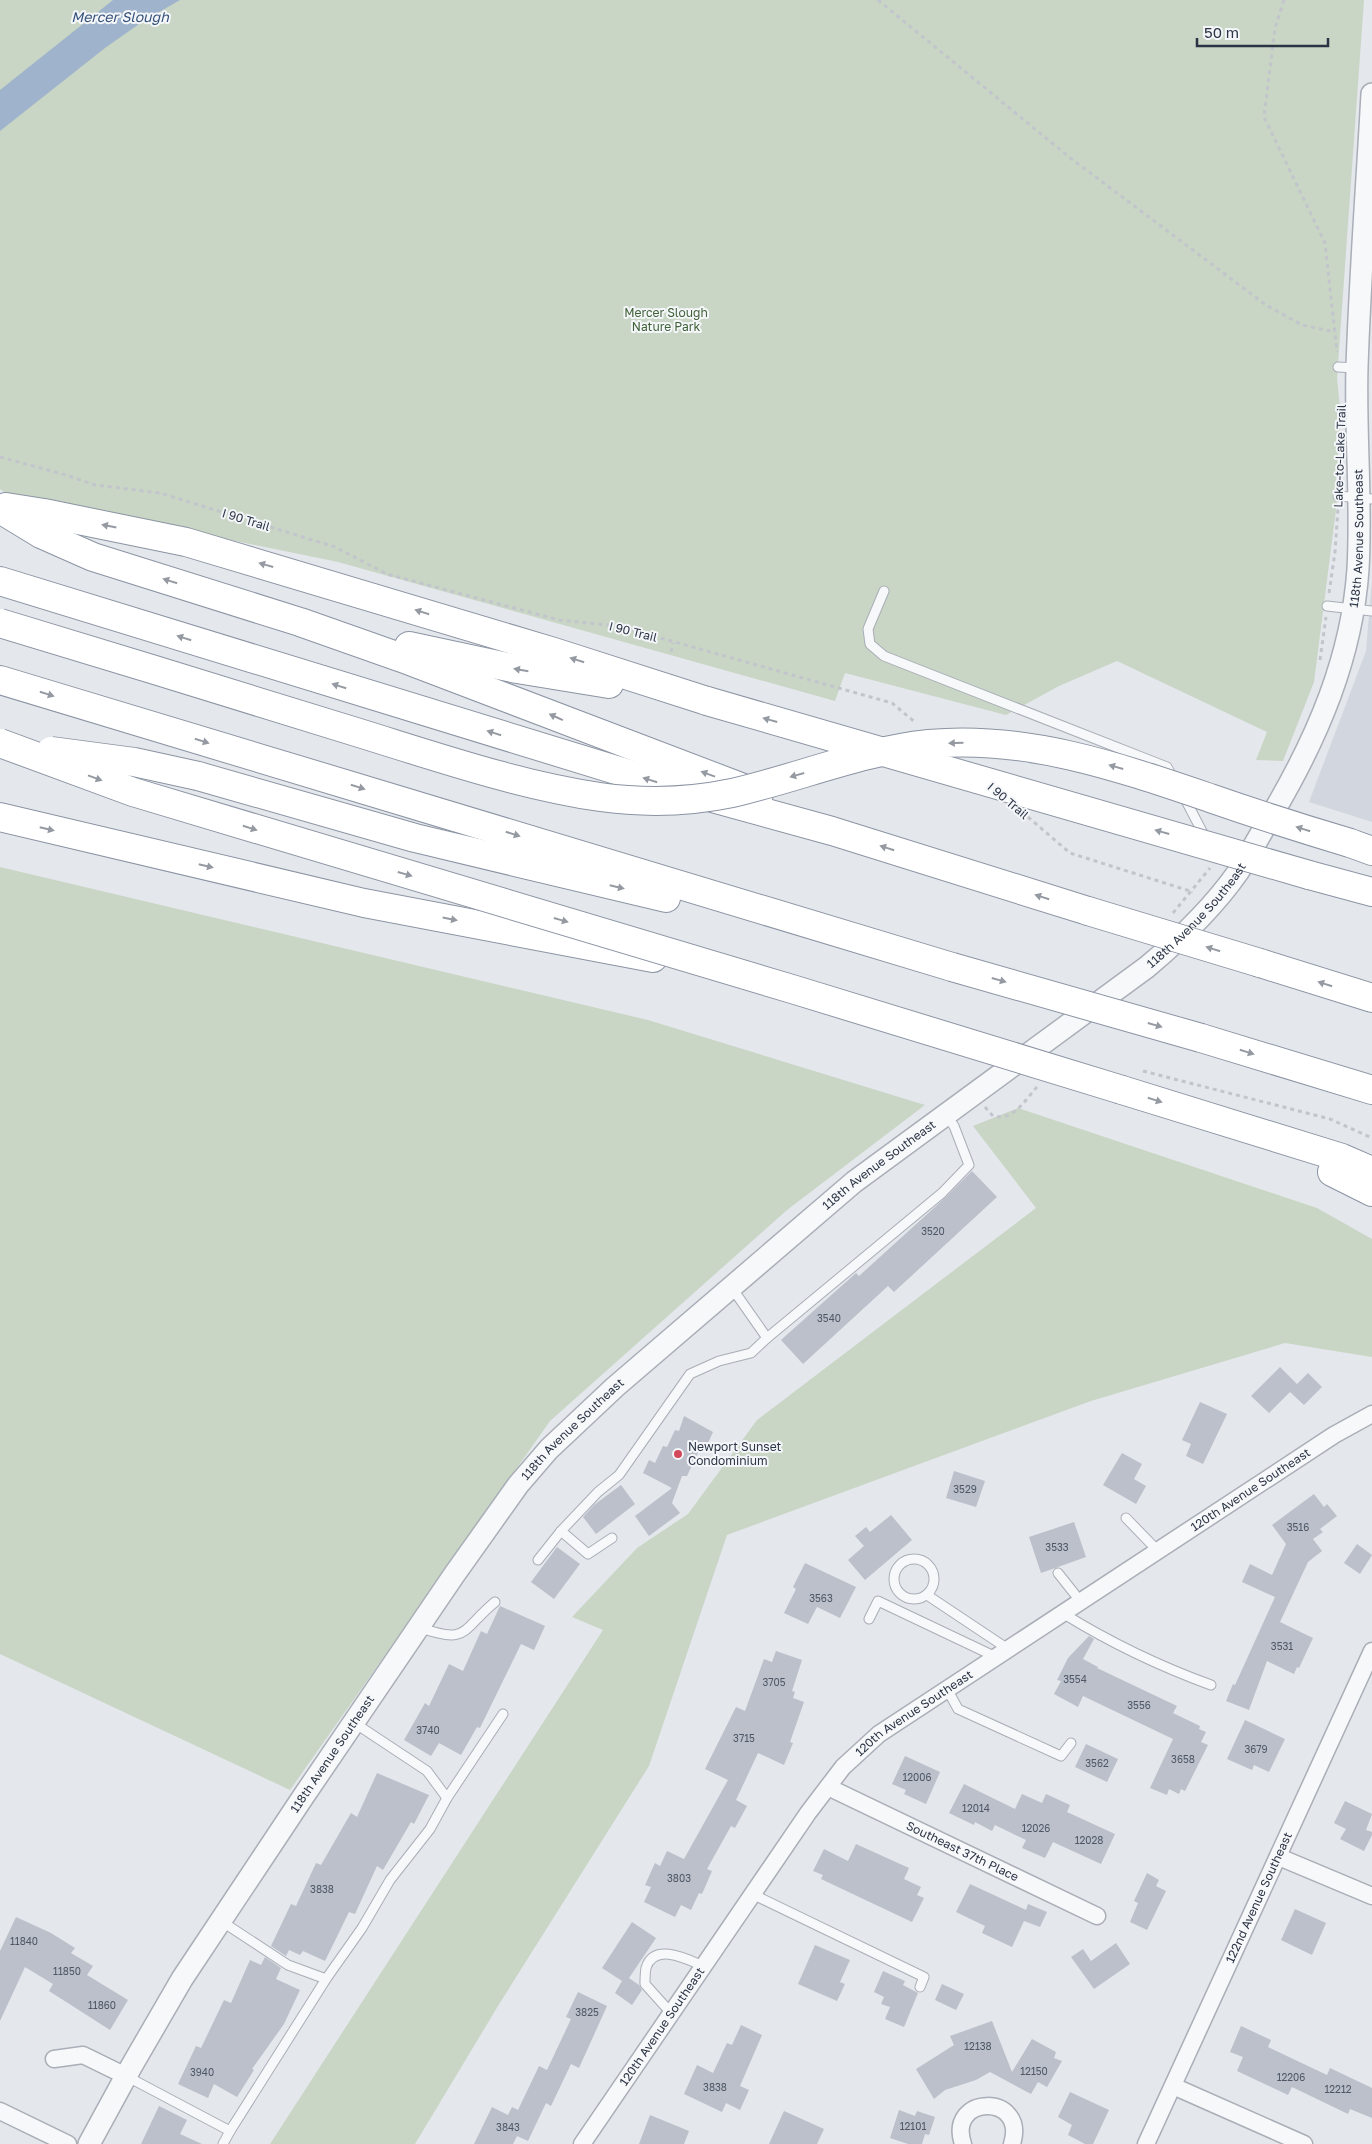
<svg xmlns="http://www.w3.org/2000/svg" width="1372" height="2144" font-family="'Golos Text',sans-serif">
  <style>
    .built { fill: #d2d6de }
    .green { fill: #c9d6c5 }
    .water { fill: #9fb4cc }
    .building { fill: #bbc0ca }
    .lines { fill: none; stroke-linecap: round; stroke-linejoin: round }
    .service-casing { stroke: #a9aeb7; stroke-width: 11 }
    .minor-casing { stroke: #a9aeb7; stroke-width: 19 }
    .tertiary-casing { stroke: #a9aeb7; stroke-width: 24 }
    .motorway-casing { stroke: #8b94a3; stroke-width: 30 }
    .path { stroke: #c2c5cb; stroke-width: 3; stroke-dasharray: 4 4; stroke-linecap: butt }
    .service { stroke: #f7f8fa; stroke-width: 9 }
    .minor { stroke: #f7f8fa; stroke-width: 16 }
    .tertiary { stroke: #f7f8fa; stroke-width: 21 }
    .motorway { stroke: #fff; stroke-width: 28 }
    .motorway-bridge-casing { stroke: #8b94a3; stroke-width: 30; stroke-linecap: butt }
    .motorway-bridge { stroke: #fff; stroke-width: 28 }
    .oneway { fill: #959aa2 }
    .poi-dot { fill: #d1495b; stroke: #f4f6f9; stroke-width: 2 }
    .labels { text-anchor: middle; stroke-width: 4; stroke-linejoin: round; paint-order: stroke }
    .number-label { font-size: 10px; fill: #4f5766 }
    .park-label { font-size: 12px; fill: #3f6138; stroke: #f4f6f9 }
    .street-label { font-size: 12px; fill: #2b3445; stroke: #f4f6f9 }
    .poi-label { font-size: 12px; fill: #2b3445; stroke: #f4f6f9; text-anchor: start }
    .water-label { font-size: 14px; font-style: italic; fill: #34527a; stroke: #f4f6f9 }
  </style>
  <rect width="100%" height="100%" fill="#e4e7ec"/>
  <polygon class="built" points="1372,580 1372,822 1309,802 1366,651"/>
  <g class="green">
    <polygon points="0,0 1364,0 1337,378 1341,417 1336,480 1337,502 1314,682 1283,761 1256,760 1267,732 1117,661 1059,686 1006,715 845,673 835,701 338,562 7,494 0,489"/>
    <polygon points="0,867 648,1020 925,1105 787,1210 550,1421 290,1790 0,1654"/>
    <polygon points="1018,1108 1317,1208 1372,1239 1372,1357 1285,1343 1091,1401 727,1535 649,1766 498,2006 415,2144 270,2144 603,1630 572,1617 637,1548 688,1514 757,1420 1036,1208 973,1126"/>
  </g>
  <polygon class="water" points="113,0 180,0 142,22 105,48 0,131 0,90"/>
  <g class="building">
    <polygon points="972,1171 997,1197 894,1292 888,1286 803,1364 781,1340 856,1273 859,1276 946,1197"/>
    <polygon points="1280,1367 1297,1384 1308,1373 1322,1387 1304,1405 1290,1392 1269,1413 1251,1396"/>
    <polygon points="1200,1402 1227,1414 1203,1464 1186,1456 1191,1444 1182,1440"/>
    <polygon points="684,1416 713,1432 708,1443 703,1442 687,1476 682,1476 672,1503 680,1513 649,1536 635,1516 672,1488 643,1473 649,1460 655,1463 663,1446 667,1447 675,1430 679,1431"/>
    <polygon points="1122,1453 1142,1464 1134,1479 1146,1486 1136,1504 1103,1485"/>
    <polygon points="954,1471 985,1481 976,1507 946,1498"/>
    <polygon points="621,1485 635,1504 596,1534 583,1517 594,1505"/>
    <polygon points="1314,1494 1324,1507 1327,1504 1337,1516 1320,1529 1323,1532 1313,1539 1322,1551 1308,1562 1280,1622 1313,1638 1299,1668 1297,1667 1294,1674 1267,1661 1249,1710 1226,1701 1233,1684 1235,1685 1275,1597 1242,1582 1250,1564 1272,1575 1286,1544 1272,1525"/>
    <polygon points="891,1515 912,1540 865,1580 848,1560 864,1546 855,1536 866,1527 870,1532"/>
    <polygon points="1074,1522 1086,1557 1041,1573 1029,1537"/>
    <polygon points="1357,1544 1372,1555 1360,1574 1344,1563"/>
    <polygon points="557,1547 580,1564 554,1599 531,1582"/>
    <polygon points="805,1563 856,1587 840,1618 817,1607 808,1624 784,1613 796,1589 793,1587"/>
    <polygon points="500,1606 545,1626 534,1650 521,1644 480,1728 477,1727 461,1755 439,1743 431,1756 404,1740 425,1703 429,1706 449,1664 463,1671 481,1631 487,1634"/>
    <polygon points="1089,1636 1094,1639 1083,1659 1098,1667 1097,1668 1177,1706 1173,1713 1200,1726 1199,1729 1206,1732 1201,1742 1208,1745 1185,1791 1181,1789 1179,1794 1169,1789 1167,1795 1150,1788 1173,1739 1083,1696 1078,1707 1054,1694 1061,1681 1057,1680 1068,1658"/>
    <polygon points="776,1651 802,1660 792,1691 795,1692 793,1698 804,1702 790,1742 793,1743 784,1765 758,1753 736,1800 747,1806 735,1828 731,1826 707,1869 712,1871 702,1894 699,1893 691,1910 681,1905 675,1917 644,1902 651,1887 645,1885 655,1863 660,1866 667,1851 684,1859 728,1780 705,1769 736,1707 745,1711 764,1659 772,1662"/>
    <polygon points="1245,1720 1285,1739 1269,1772 1254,1765 1252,1770 1227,1759"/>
    <polygon points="1086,1744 1118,1759 1107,1782 1075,1767"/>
    <polygon points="905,1756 940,1772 926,1804 904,1794 906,1790 892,1784"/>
    <polygon points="377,1773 429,1795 414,1824 411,1822 383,1870 377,1866 355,1914 349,1912 325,1961 303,1951 300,1955 289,1950 286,1956 271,1946 291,1904 296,1906 316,1863 321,1865 351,1813 357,1817"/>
    <polygon points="964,1784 1015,1809 1022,1794 1042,1803 1046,1794 1070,1805 1067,1812 1115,1834 1101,1864 1053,1842 1045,1858 1022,1848 1026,1840 995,1825 992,1831 975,1822 974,1825 949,1813"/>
    <polygon points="1345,1801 1372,1814 1366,1830 1372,1832 1372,1835 1364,1851 1340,1839 1346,1829 1334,1823"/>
    <polygon points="856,1844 909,1868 904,1879 921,1887 917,1895 924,1898 912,1922 821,1879 823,1875 813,1871 824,1849 848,1861"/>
    <polygon points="1147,1873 1159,1880 1156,1886 1166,1891 1147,1930 1130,1922 1138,1903 1134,1901"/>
    <polygon points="970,1884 1026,1910 1028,1904 1047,1912 1040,1927 1024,1921 1012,1947 982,1933 985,1926 956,1912"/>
    <polygon points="1295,1909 1326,1923 1312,1955 1281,1940"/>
    <polygon points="16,1917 51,1933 75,1948 71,1953 93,1966 87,1975 128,2000 110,2030 49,1991 53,1984 25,1967 0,2021 0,1951"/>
    <polygon points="632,1922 656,1938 629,1978 639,1985 642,1990 632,2005 615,1993 622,1981 602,1968"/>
    <polygon points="1116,1943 1130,1964 1094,1989 1071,1957 1083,1949 1091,1961"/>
    <polygon points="815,1945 850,1960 840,1982 845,1984 837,2001 798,1984"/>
    <polygon points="265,1957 281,1968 276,1979 300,1990 284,2024 252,2069 254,2070 237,2097 214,2084 208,2098 178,2084 196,2046 201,2048 224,2000 231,2003 250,1960 261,1965"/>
    <polygon points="883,1971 905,1981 903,1985 918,1993 904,2027 885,2019 890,2007 881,2004 884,1997 874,1992"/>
    <polygon points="942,1984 964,1994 956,2010 935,2000"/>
    <polygon points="578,1992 607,2006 579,2068 571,2064 551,2106 546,2103 528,2141 517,2136 513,2144 474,2144 492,2107 508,2115 512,2107 518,2110 539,2066 547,2070 571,2019 566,2017"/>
    <polygon points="992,2021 1012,2072 1032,2039 1056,2052 1054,2058 1062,2061 1047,2087 1038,2082 1031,2094 990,2072 976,2080 945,2090 934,2099 916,2069 954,2045 950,2036"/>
    <polygon points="741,2025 762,2035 740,2086 749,2090 740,2110 726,2103 722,2112 684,2094 697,2065 713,2073 727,2043 732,2045"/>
    <polygon points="1241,2026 1271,2040 1268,2047 1327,2075 1330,2068 1372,2088 1372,2118 1350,2109 1348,2114 1292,2087 1288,2095 1237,2071 1243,2057 1230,2052"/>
    <polygon points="1070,2092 1109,2110 1093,2144 1085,2144 1068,2135 1072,2125 1058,2117"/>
    <polygon points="159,2106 187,2120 180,2134 202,2144 141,2144"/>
    <polygon points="899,2110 915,2116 917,2111 935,2117 929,2135 925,2134 922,2144 908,2144 890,2138"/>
    <polygon points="784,2111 824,2129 817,2144 769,2144"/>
    <polygon points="650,2115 689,2131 684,2144 639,2144"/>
  </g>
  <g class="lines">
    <defs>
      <g id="service">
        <polyline points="1338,367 1356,368"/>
        <polyline points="1338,496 1372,499"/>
        <polyline points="884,591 868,629 870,644 884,656 1167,767 1174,780"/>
        <polyline points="1327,606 1372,611"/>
        <polyline points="1183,795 1206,839"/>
        <polyline points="732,1288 767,1338 942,1193 969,1165 954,1126 946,1115"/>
        <polyline points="1126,1518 1158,1551"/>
        <polyline points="612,1538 588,1554 561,1531 598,1492 619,1475 690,1374 719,1361 751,1353 767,1338"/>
        <circle cx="914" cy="1579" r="20"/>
        <polyline points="538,1560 561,1531"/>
        <polyline points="1058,1573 1081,1602"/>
        <polyline points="927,1595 1008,1649"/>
        <path d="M1064 1614C1111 1643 1159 1666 1211 1685"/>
        <polyline points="869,1619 878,1601 996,1657"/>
        <path d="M418 1627C469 1645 460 1631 495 1602"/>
        <polyline points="947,1689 958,1709 1061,1756 1071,1743"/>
        <polyline points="447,1798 503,1714"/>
        <polyline points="752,1894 924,1977 920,1987"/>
        <polyline points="221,1921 288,1965 326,1979 362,1928 390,1880 430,1829 447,1798 427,1771 353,1722"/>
        <path d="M671 2013 645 1984C645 1979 645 1973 646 1968 654 1942 687 1959 703 1966"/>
        <polyline points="126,2076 230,2131 326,1979"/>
        <polyline points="223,2144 230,2131"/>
      </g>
      <g id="minor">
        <path id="s1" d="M828 1787 1097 1916"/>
        <polyline points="1279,1857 1372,1896"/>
        <polyline points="54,2059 83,2055 126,2076"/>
        <polyline points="1173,2086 1304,2144"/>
        <polyline points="0,2111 68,2144"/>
        <path id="s2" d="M582 2144 808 1813 843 1767 879 1734 1334 1435 1372 1414"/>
        <path d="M963 2144C946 2094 1028 2093 1012 2144"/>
        <path id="s3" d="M1146 2144 1372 1651"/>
      </g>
      <g id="tertiary">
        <path id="s4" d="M89 2144 131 2067 182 1979 303 1797 454 1575 518 1485 549 1449 615 1387 854 1182 1147 967C1178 941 1215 905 1238 872 1251 852 1262 831 1274 811 1318 736 1352 657 1358 569 1362 501 1355 434 1357 367 1360 276 1367 185 1372 94"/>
      </g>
      <g id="motorway">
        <polyline points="6,507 44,513 186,542 554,652 707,701"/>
        <polyline points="0,509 41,534 93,557 300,622 402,658 759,794"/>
        <polyline points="0,581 665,785 832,831 1088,911"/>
        <polyline points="409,646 517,669 609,684"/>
        <polyline points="0,680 952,967"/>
        <polyline points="198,776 415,838 666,898"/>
        <polyline points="0,817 364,903 653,958"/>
        <polyline points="1350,843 1372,851"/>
        <polyline points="1309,875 1372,892"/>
        <polyline points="1260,963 1372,998"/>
        <polyline points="1201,1038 1372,1090"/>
        <polyline points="1122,1090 1342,1158 1372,1171"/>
        <polyline points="1332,1172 1372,1192"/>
      </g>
    </defs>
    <use href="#service" class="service-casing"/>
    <use href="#minor" class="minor-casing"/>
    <use href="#tertiary" class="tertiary-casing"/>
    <use href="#motorway" class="motorway-casing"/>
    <g class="path">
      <polyline points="878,0 1069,157 1266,305 1302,325 1335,332"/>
      <polyline points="1284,0 1275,28 1264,117 1325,243 1337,352"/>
      <polyline points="0,457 66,475 95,485 160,493 335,547 387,574 559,620 618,626 892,703 916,723"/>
      <polyline points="1329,593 1335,552 1338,508"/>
      <polyline points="671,652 673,643"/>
      <polyline points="1320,660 1326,617"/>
      <polyline points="1028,817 1070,853 1193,892"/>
      <polyline points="1173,913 1210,868"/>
      <polyline points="1143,1071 1330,1119 1372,1138"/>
      <path d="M985 1107 993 1116C1014 1121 1025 1100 1037 1087"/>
    </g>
    <use href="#service" class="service"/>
    <use href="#minor" class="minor"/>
    <use href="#tertiary" class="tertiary"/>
    <use href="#motorway" class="motorway"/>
    <defs>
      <g id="motorway-bridge">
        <path d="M0 623C119 659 237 695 356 732 434 756 518 785 600 797 643 803 689 802 732 793 798 778 861 751 929 744 1027 735 1119 767 1210 798 1256 814 1303 829 1350 843"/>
        <polyline points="707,701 1309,875"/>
        <polyline points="0,743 133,792 792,989 1122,1090"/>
        <polyline points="51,751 134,762 198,776"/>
        <polyline points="1088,911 1260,963"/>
        <polyline points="952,967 1201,1038"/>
      </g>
    </defs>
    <use href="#motorway-bridge" class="motorway-bridge-casing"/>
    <use href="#motorway-bridge" class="motorway-bridge"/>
  </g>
  <defs><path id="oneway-solid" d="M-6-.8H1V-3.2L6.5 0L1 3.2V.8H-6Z" transform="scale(1.25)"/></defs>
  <g class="oneway">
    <use href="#oneway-solid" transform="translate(109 526) rotate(-169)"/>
    <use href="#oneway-solid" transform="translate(266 565) rotate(-164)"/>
    <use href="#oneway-solid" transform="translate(170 581) rotate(-163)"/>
    <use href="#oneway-solid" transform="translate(422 612) rotate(-163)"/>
    <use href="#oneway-solid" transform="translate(184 638) rotate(-163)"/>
    <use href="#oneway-solid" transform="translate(577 660) rotate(-162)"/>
    <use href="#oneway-solid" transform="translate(521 670) rotate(-170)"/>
    <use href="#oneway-solid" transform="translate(339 686) rotate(-163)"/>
    <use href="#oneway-solid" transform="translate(47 694) rotate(17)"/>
    <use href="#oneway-solid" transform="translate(556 717) rotate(-156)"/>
    <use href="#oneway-solid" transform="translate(770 720) rotate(-164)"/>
    <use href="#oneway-solid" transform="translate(494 733) rotate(-163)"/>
    <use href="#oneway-solid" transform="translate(202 741) rotate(17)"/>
    <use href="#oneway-solid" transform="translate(956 743) rotate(178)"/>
    <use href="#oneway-solid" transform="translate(1116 767) rotate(-164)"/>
    <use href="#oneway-solid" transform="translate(708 774) rotate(-160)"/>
    <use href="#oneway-solid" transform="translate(797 775) rotate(164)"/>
    <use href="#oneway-solid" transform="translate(95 778) rotate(20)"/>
    <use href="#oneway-solid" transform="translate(650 780) rotate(-163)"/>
    <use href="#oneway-solid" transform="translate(358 787) rotate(17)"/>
    <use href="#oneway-solid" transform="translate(250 828) rotate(17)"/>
    <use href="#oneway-solid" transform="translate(47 829) rotate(13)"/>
    <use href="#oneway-solid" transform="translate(1303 829) rotate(-163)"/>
    <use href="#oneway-solid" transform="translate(1162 832) rotate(-164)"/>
    <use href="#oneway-solid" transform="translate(513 834) rotate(17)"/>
    <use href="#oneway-solid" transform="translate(887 848) rotate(-163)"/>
    <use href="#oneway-solid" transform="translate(206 866) rotate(13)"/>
    <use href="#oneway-solid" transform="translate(405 874) rotate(16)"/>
    <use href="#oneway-solid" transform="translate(617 887) rotate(13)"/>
    <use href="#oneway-solid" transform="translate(1042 897) rotate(-163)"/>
    <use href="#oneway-solid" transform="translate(450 919) rotate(11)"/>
    <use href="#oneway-solid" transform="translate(561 920) rotate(16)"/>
    <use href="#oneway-solid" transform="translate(1213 949) rotate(-163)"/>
    <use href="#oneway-solid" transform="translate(999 980) rotate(16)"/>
    <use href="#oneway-solid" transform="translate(1325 984) rotate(-162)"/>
    <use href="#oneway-solid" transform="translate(1155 1025) rotate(16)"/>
    <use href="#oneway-solid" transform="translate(1247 1052) rotate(17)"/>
    <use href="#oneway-solid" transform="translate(1155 1100) rotate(17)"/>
  </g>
  <circle class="poi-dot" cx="678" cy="1454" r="5"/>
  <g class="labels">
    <g class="number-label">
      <text x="933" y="1235">3520</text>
      <text x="829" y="1322">3540</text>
      <text x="965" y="1493">3529</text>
      <text x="1298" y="1531">3516</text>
      <text x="1057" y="1551">3533</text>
      <text x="821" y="1602">3563</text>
      <text x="1282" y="1650">3531</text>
      <text x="1075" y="1683">3554</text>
      <text x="774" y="1686">3705</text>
      <text x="1139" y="1709">3556</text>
      <text x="428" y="1734">3740</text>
      <text x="744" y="1742">3715</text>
      <text x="1256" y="1753">3679</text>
      <text x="1183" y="1763">3658</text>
      <text x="1097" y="1767">3562</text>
      <text x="917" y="1781">12006</text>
      <text x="976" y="1812">12014</text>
      <text x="1036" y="1832">12026</text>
      <text x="1089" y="1844">12028</text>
      <text x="679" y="1882">3803</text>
      <text x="322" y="1893">3838</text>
      <text x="24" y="1945">11840</text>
      <text x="67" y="1975">11850</text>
      <text x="102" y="2009">11860</text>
      <text x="587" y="2016">3825</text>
      <text x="978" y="2050">12138</text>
      <text x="1034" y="2075">12150</text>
      <text x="202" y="2076">3940</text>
      <text x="1291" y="2081">12206</text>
      <text x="715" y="2091">3838</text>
      <text x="1338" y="2093">12212</text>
      <text x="913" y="2130">12101</text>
      <text x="508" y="2131">3843</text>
    </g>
    <g class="park-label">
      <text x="666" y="317">Mercer Slough<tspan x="666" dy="14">Nature Park</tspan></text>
    </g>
    <g class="street-label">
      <text transform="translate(1340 456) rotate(-88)" y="4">Lake-to-Lake Trail</text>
      <text transform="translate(246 520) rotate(17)" y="4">I 90 Trail</text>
      <text dy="4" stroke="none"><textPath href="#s4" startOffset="2095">118th Avenue Southeast</textPath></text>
      <text transform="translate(633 632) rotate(14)" y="4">I 90 Trail</text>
      <text transform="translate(1008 801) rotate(40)" y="4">I 90 Trail</text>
      <text dy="4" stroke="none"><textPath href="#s4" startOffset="1675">118th Avenue Southeast</textPath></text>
      <text dy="4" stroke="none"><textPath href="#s4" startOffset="1270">118th Avenue Southeast</textPath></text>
      <text dy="4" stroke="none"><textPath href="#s4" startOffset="865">118th Avenue Southeast</textPath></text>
      <text dy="4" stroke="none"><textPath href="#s2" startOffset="952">120th Avenue Southeast</textPath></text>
      <text dy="4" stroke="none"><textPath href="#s2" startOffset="548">120th Avenue Southeast</textPath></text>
      <text dy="4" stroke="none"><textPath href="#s4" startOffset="460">118th Avenue Southeast</textPath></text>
      <text dy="4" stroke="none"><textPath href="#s1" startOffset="149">Southeast 37th Place</textPath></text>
      <text dy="4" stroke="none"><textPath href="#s3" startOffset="271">122nd Avenue Southeast</textPath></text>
      <text dy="4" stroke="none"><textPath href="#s2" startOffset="142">120th Avenue Southeast</textPath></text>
    </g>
    <g class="poi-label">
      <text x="688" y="1451">Newport Sunset<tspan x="688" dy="14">Condominium</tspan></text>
    </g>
    <g class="water-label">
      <text x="120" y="22">Mercer Slough</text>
    </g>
  </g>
  <path d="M1197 38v8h131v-8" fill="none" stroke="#2b3445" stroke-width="2.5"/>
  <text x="1204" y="38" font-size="15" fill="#2b3445" stroke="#f4f6f9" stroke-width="4" paint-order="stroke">50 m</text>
</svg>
